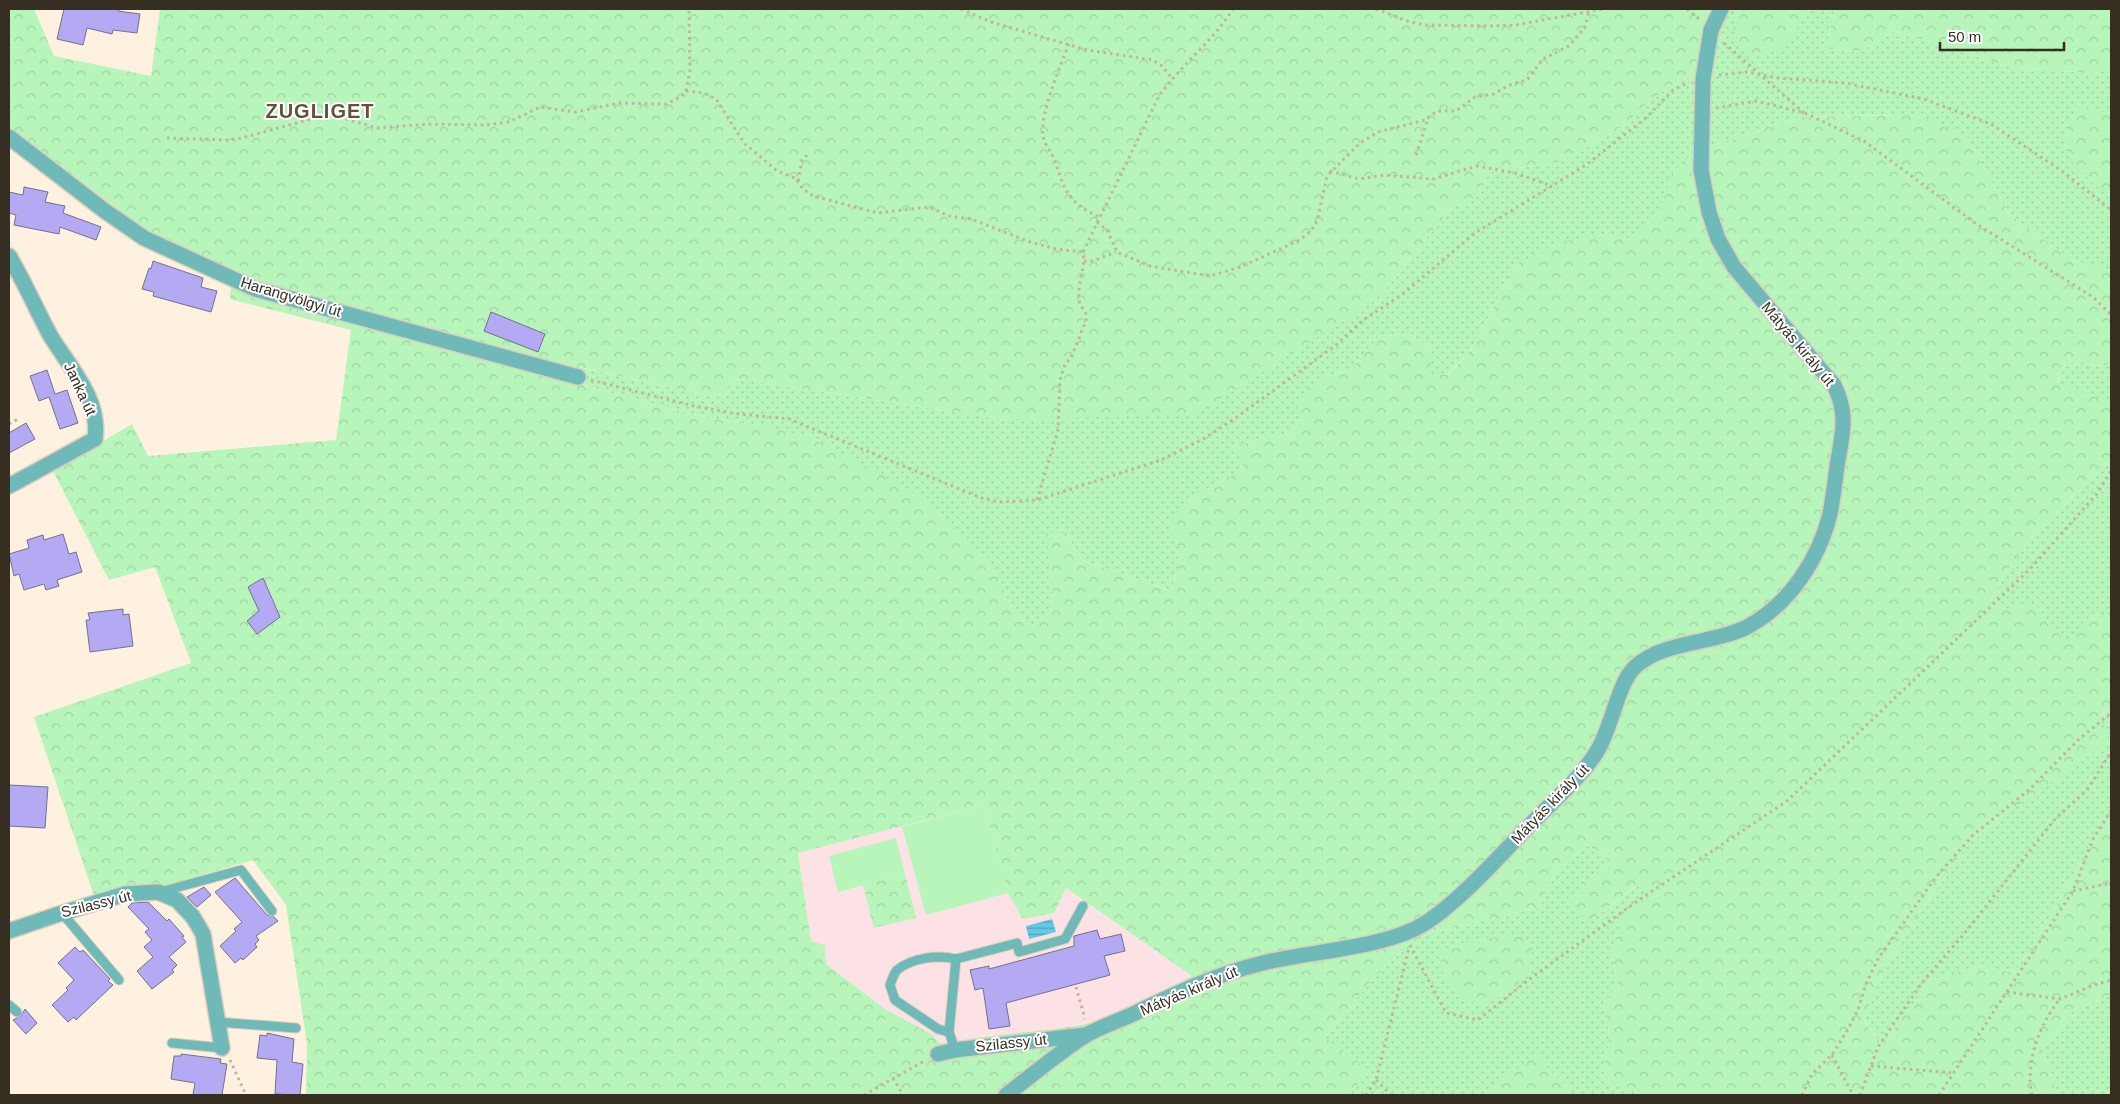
<svg xmlns="http://www.w3.org/2000/svg" width="2120" height="1104" font-family="Helvetica,sans-serif">
  <style>
    .education { fill: #fde2e5 }
    .grass { fill: url(#grass-dots) }
    .forest { fill: url(#forest-crowns); fill-rule: evenodd }
    .pitch { fill: #b7f5bb }
    .water { fill: url(#water-rules) }
    .building { fill: #b3aaf3; stroke: #73708f }
    .lines { fill: none; stroke-linecap: round; stroke-linejoin: round }
    .lane-casing { stroke: #dbcebd; stroke-width: 11 }
    .street-casing { stroke: #dbcebd; stroke-width: 18 }
    .path { stroke: #bfb3a3; stroke-width: 3; stroke-dasharray: 2.5 4; stroke-linecap: butt }
    .lane { stroke: #6fb9b9; stroke-width: 9 }
    .street { stroke: #6fb9b9; stroke-width: 15 }
    .labels { text-anchor: middle; stroke-width: 4; stroke-linejoin: round; paint-order: stroke }
    .street-label { font-size: 15px; fill: #372e22; stroke: #fff }
    .district-label { font-size: 20px; font-weight: bold; letter-spacing: 1px; fill: #645136; stroke: #fff }
  </style>
  <defs>
    <pattern id="grass-dots" width="8" height="8" patternUnits="userSpaceOnUse" patternTransform="scale(1.25)"><rect width="8" height="8" fill="#b7f5bb"/><path d="M2 2h.1M6 6h.1" fill="none" stroke="#9ed2a0" stroke-width="1.8" stroke-linecap="round"/></pattern>
    <pattern id="forest-crowns" width="20" height="18" patternUnits="userSpaceOnUse" patternTransform="scale(1.25)"><rect width="20" height="18" fill="#b7f5bb"/><path d="M2 6a3 3 0 1 1 6 0M12 15a3 3 0 1 1 6 0" fill="none" stroke="#9ed2a0"/></pattern>
    <pattern id="water-rules" width="6" height="5" patternUnits="userSpaceOnUse" patternTransform="scale(1.25)"><rect width="6" height="5" fill="#64c9e9"/><path d="M0 2.5h6" fill="none" stroke="#53a4bc"/></pattern>
  </defs>
  <rect width="100%" height="100%" fill="#fff1df"/>
  <polygon class="education" points="984,805 1065,888 1193,976 1109,1017 1087,1023 1057,1029 984,1036 942,1046 933,1035 885,1009 826,964 825,945 811,941 798,853"/>
  <g class="grass">
    <polygon points="1728,9 1809,11 1809,9 1837,9 1829,30 1828,49 1861,51 1895,31 2014,68 2092,73 2111,70 2111,273 2107,270 2073,261 2010,215 1967,137 1887,115 1800,117 1695,151 1656,221 1630,239 1599,235 1516,265 1471,350 1447,375 1431,375 1431,348 1410,334 1379,336 1352,368 1315,381 1303,419 1287,436 1271,436 1235,446 1244,468 1188,500 1182,553 1171,591 1079,559 1067,533 1047,533 1053,590 1050,613 1028,628 1008,600 989,559 763,426 704,417 569,382 574,366 717,398 738,379 1008,420 1378,299 1451,208 1480,195 1489,172 1560,162 1616,131 1666,88 1698,73"/>
    <polygon points="2066,362 2097,366 2111,364 2111,403 2057,384"/>
    <polygon points="2111,459 2111,612 2092,615 2065,643 2037,607 2024,603 2006,609 1989,602 2009,568 2039,529"/>
    <polygon points="2111,706 2111,806 2050,916 2017,969 2009,972 1981,966 1946,974 1930,982 1882,1044 1864,1020 1877,984 1917,916 1968,845 2004,814"/>
    <path d="M1587 844 1611 862 1588 879 1593 919 1638 885 1651 896 1612 951 1618 986 1603 1003 1610 1037 1603 1069 1610 1083 1649 1095H1571L1569 1088 1547 1068 1496 1087 1490 1095H1342L1356 1087 1325 1038C1352 1005 1392 948 1431 933L1540 907 1553 875Z"/>
    <polygon points="2111,995 2111,1095 2058,1095 2042,1049 2074,1010"/>
  </g>
  <g class="forest">
    <path d="M9 9H34L54 56 151 76 160 9H1809L1786 45 1763 56 1743 51 1733 28 1736 11 1728 10 1698 73 1666 88 1616 131 1560 162 1489 172 1480 195 1451 208 1378 299 1196 414 1008 420 738 379 717 398 575 366 569 382 704 417 763 426 807 436 909 489 989 559 1008 600 1028 628 1050 613 1053 590 1046 532 1067 533 1079 559 1171 591 1182 553 1168 525 1188 500 1244 468 1234 446 1271 436H1287L1303 419 1297 406 1315 381 1352 368 1379 336 1410 334 1431 348V375H1448L1471 350 1516 265 1556 243 1599 235 1630 239 1656 220 1673 172 1695 151 1800 117 1917 115 1967 137 2010 215 2073 261 2107 270 2111 273V364L2097 366 2066 362 2057 383 2111 403V459L2039 529 2009 568 1989 602 2006 609 2024 602 2037 607 2065 642 2092 614 2111 612V706L2100 716 2109 741 2057 780 2004 814 1968 845 1917 916 1877 984 1864 1021 1882 1044 1930 982 1946 974 1981 966 2009 972 2017 969 2050 916 2111 806V995L2074 1010 2042 1049 2058 1095H1649L1610 1084 1603 1069 1610 1037 1603 1003 1618 986 1612 951 1623 917 1650 896 1637 885 1593 919 1582 920 1575 913 1571 900 1588 879 1611 862 1587 844 1553 875 1540 907 1431 933C1392 948 1352 1005 1325 1038L1353 1057 1367 1071 1356 1087 1342 1095H306L307 1044 286 905 253 860 157 888 96 902 34 717 191 663 155 567 109 580 53 471 132 424 148 456 336 440 351 330 230 299 232 272 142 227 9 127ZM984 805 1008 893 1023 919 1054 913 1066 888 1192 976C1158 993 1122 1016 1085 1024 1038 1034 988 1031 942 1046L933 1035 885 1009 826 964 825 945 811 941 798 853Z"/>
    <polygon points="1837,9 2111,9 2111,70 2092,73 2014,68 1895,31 1861,51 1827,49 1829,30"/>
    <path d="M2077 107 2107 113 2111 108V200C2080 164 2047 161 2077 107Z"/>
    <polygon points="905,874 916,918 874,928 863,885"/>
    <path d="M1516 934 1533 945C1532 957 1531 969 1523 979 1517 986 1490 1005 1480 1004 1471 1004 1467 998 1461 993 1458 990 1454 989 1451 986 1442 976 1438 963 1443 950L1455 944Z"/>
    <path d="M1540 1053 1547 1068 1569 1088 1571 1095H1490C1502 1077 1521 1065 1540 1053Z"/>
  </g>
  <g class="pitch">
    <polygon points="984,805 1008,893 926,915 902,827"/>
    <polygon points="896,838 905,874 838,892 829,856"/>
  </g>
  <polygon class="water" points="1052,919 1056,932 1029,939 1026,926"/>
  <g class="building">
    <polygon points="64,9 119,9 118,11 140,14 137,33 113,30 112,34 87,28 83,45 57,39"/>
    <polygon points="24,187 48,192 45,202 65,206 63,213 101,227 96,240 60,227 59,234 14,225 16,215 9,213 9,192 23,195"/>
    <polygon points="153,261 203,278 201,287 217,291 211,312 153,296 154,292 142,289 149,268 151,269"/>
    <polygon points="491,312 545,334 538,352 484,331"/>
    <polygon points="47,370 55,394 67,390 78,423 60,429 49,397 39,401 30,376"/>
    <polygon points="26,423 35,439 9,453 9,433"/>
    <polygon points="63,534 69,554 76,552 82,572 57,580 59,586 46,590 44,584 24,590 19,574 14,576 9,554 29,548 27,540 43,535 44,540"/>
    <polygon points="263,578 280,617 257,634 247,621 259,611 248,587"/>
    <polygon points="123,609 123,615 129,614 133,646 90,652 86,620 90,620 88,613"/>
    <polygon points="9,785 48,787 45,828 9,826"/>
    <polygon points="235,878 267,915 274,917 278,921 256,936 259,940 255,944 257,947 243,960 241,958 235,963 220,946 236,931 234,929 242,922 215,892"/>
    <polygon points="204,887 211,895 197,907 187,897"/>
    <polygon points="148,902 167,921 169,919 184,936 182,937 186,942 169,957 177,965 172,970 174,972 152,989 137,971 153,957 144,947 152,940 145,932 149,929 128,907 132,903"/>
    <polygon points="1097,930 1100,939 1121,934 1125,951 1104,956 1110,975 1006,1003 1010,1026 989,1029 983,988 975,990 970,970 989,966 989,969 1074,946 1074,936"/>
    <polygon points="75,947 80,952 83,950 110,979 108,981 113,985 76,1020 74,1017 68,1022 52,1005 68,990 66,988 74,980 58,963"/>
    <polygon points="25,1009 37,1023 26,1034 13,1020 21,1016"/>
    <polygon points="267,1033 294,1039 292,1062 303,1064 300,1095 275,1094 277,1060 257,1058 260,1035 267,1036"/>
    <polygon points="181,1054 221,1059 220,1063 227,1064 222,1095 196,1095 193,1094 195,1083 171,1079 174,1056 181,1056"/>
  </g>
  <g class="lines">
    <defs>
      <g id="lane">
        <polyline points="160,892 241,870 272,911"/>
        <polyline points="62,913 119,980"/>
        <polyline points="9,1005 17,1012"/>
        <polyline points="217,1022 296,1028"/>
        <path d="M949 1032 938 1029 895 1000 890 985C892 980 894 973 897 970 913 957 938 955 956 959"/>
        <polyline points="172,1043 222,1048"/>
        <polyline points="955,1050 949,1032 956,959 1017,943 1019,952 1065,939 1083,906"/>
      </g>
      <g id="street">
        <polyline points="9,137 105,211 144,238 255,289 578,377"/>
        <path d="M9 256C24 281 36 309 50 335 69 367 101 399 95 439L9 486"/>
        <polyline points="9,931 56,915 125,894 158,892 177,900 193,917 203,934 222,1048"/>
        <polyline points="938,1054 955,1050 1085,1035"/>
        <path d="M1006 1095C1031 1076 1056 1055 1083 1037 1097 1028 1116 1022 1131 1015 1173 995 1214 975 1259 964 1307 951 1386 949 1427 922 1464 897 1499 856 1531 824 1553 801 1579 780 1596 753 1612 729 1617 684 1635 667 1662 641 1714 644 1747 627 1789 605 1819 559 1830 514 1833 498 1835 482 1837 466 1842 435 1849 415 1834 385L1734 267 1718 239 1709 212 1701 170 1703 79 1711 30 1721 9"/>
      </g>
    </defs>
    <use href="#lane" class="lane-casing"/>
    <use href="#street" class="street-casing"/>
    <g class="path">
      <polyline points="961,9 991,22 1087,50 1153,60 1162,66 1172,78"/>
      <polyline points="1376,9 1410,22 1425,25 1494,26 1516,25 1603,9"/>
      <polyline points="1687,9 1700,20"/>
      <polyline points="1724,43 1804,113"/>
      <path d="M1069 44C1061 64 1039 116 1043 136 1045 146 1053 154 1056 164 1065 193 1070 203 1099 217"/>
      <polyline points="1719,75 1747,72 1778,78 1845,83 1924,99 1991,124 2062,171 2111,210"/>
      <polyline points="686,91 704,93 716,99 744,143 777,171 795,178 803,189 813,196 878,213 929,207 949,216 971,219 1030,242 1056,249 1083,252"/>
      <polyline points="1716,108 1756,101 1805,113 1864,141 1975,223 2093,297 2111,315"/>
      <polyline points="167,138 228,140 242,138 322,116 346,119 377,128 427,124 486,125 509,122 540,107 575,112 620,103 666,104 681,97 686,91 690,71 689,9"/>
      <polyline points="1416,155 1428,119"/>
      <polyline points="1330,171 1359,179 1385,175 1433,179 1477,166 1515,173 1552,186"/>
      <polyline points="798,181 802,160 809,153"/>
      <polyline points="1097,222 1107,230 1117,252 1150,266 1210,276 1240,267 1300,240 1311,231 1317,221 1327,176 1360,143 1378,132 1425,120 1437,111 1456,111 1475,97 1494,94 1509,85 1527,80 1543,59 1569,46 1585,27 1589,12"/>
      <polyline points="1084,261 1093,261 1116,252"/>
      <polyline points="591,380 694,406 732,413 789,419 984,499 1001,502 1037,500 1161,460 1205,438 1237,417 1336,345 1362,321 1404,293 1475,233 1586,165 1647,117 1673,90 1689,82"/>
      <polyline points="9,424 20,418"/>
      <path d="M1037 500 1058 430 1060 380 1065 364 1071 358 1087 318C1086 310 1080 307 1079 300 1077 283 1086 268 1083 252L1159 96C1181 65 1213 41 1233 9"/>
      <polyline points="2073,891 2111,883"/>
      <polyline points="1410,945 1446,1013 1478,1020 1527,981 1636,902 1787,801 2029,570 2096,495 2111,471"/>
      <polyline points="1076,987 1085,1019"/>
      <polyline points="2007,992 2060,999 2091,986 2111,980"/>
      <polyline points="1832,1055 1853,1095"/>
      <polyline points="230,1060 246,1095"/>
      <polyline points="1871,1066 1954,1073"/>
      <polyline points="893,1078 903,1095"/>
      <polyline points="1376,1080 1391,1095"/>
      <polyline points="864,1095 926,1060"/>
      <polyline points="1366,1095 1376,1080 1409,948"/>
      <polyline points="1802,1095 1812,1074 1832,1055 1848,1029 1858,1010 1866,984 1878,959 1936,877 1973,835 2030,789 2078,740 2111,713"/>
      <polyline points="1860,1095 1878,1047 1921,984 1964,934 2055,819 2087,790 2111,752"/>
      <polyline points="1939,1095 2073,891 2093,839 2111,811"/>
      <path d="M2032 1095C2025 1062 2039 1025 2060 999"/>
    </g>
    <use href="#lane" class="lane"/>
    <use href="#street" class="street"/>
  </g>
  <g class="labels">
    <g class="street-label">
      <text transform="translate(291 297) rotate(17)" y="5">Harangvölgyi út</text>
      <text transform="translate(1798 344) rotate(50)" y="5">Mátyás király út</text>
      <text transform="translate(80 389) rotate(65)" y="5">Janka út</text>
      <text transform="translate(1550 804) rotate(-46)" y="5">Mátyás király út</text>
      <text transform="translate(96 904) rotate(-14)" y="5">Szilassy út</text>
      <text transform="translate(1189 991) rotate(-23)" y="5">Mátyás király út</text>
      <text transform="translate(1011 1043) rotate(-6)" y="5">Szilassy út</text>
    </g>
    <g class="district-label">
      <text x="320" y="118">ZUGLIGET</text>
    </g>
  </g>
  <rect width="2120" height="1104" fill="none" stroke="#372e22" stroke-width="20"/>
  <path d="M1940 42v8h124v-8" fill="none" stroke="#372e22" stroke-width="2.5"/>
  <text x="1948" y="42" font-size="15" fill="#372e22" stroke="#ffffff" stroke-width="4" paint-order="stroke">50 m</text>
</svg>
